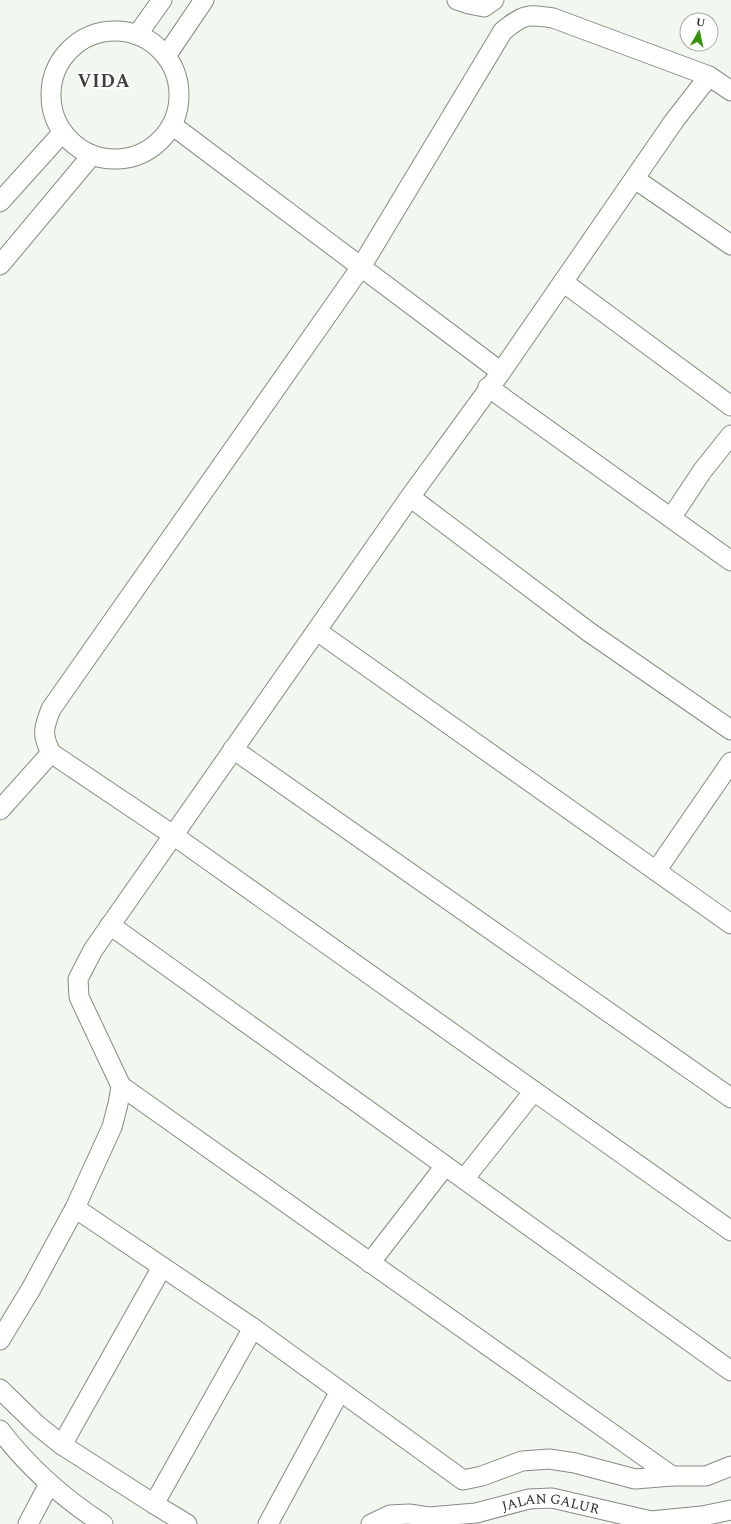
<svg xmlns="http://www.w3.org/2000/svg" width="731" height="1524" font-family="Spectral,serif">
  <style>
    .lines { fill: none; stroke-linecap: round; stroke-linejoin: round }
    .minor-casing { stroke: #858b84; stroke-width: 21 }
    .minor { stroke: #fff; stroke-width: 19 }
    .labels { text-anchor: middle; stroke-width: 4; stroke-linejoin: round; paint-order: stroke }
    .street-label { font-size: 14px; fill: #2a2d2a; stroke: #fff }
    .district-label { font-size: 18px; font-weight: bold; letter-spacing: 1px; fill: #3d413b; stroke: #fff }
  </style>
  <rect width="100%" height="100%" fill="#f2f8f0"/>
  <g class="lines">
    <defs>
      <g id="minor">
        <polyline points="457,0 469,4 484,7 494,0"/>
        <circle cx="115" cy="95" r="64"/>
        <polyline points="137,35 162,0"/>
        <polyline points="166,56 204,0"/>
        <path d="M731 91 709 76 553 18C527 14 524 14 503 31L361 267 51 709C44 727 41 734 51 753L173 835 731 1231"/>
        <polyline points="172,125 501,372"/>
        <polyline points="635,179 731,245"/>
        <polyline points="0,202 63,132"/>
        <polyline points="0,265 92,155"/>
        <polyline points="563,282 731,406"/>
        <polyline points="488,387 731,561"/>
        <polyline points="410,497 589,632 731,730"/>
        <polyline points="671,518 703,470 731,435"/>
        <polyline points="317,631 731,924"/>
        <polyline points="233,749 731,1098"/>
        <polyline points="0,810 51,753"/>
        <polyline points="656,871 731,762"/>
        <polyline points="110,925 731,1371"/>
        <polyline points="121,1086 672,1476"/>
        <polyline points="464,1179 534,1091"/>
        <polyline points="75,1208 253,1328 463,1480 482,1476 522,1461 549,1459 575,1463 635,1479 672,1476 706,1476 731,1466"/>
        <polyline points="370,1263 445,1166"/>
        <polyline points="0,1340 31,1289 75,1208 112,1127 118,1104 121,1086 79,997 78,979 93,950 410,497 501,372 674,121 709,76"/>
        <polyline points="0,1389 37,1425 62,1445 154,1504 187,1524"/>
        <path d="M0 1430C29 1468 63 1498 103 1524"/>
        <polyline points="62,1445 162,1267"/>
        <polyline points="154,1504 253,1328"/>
        <polyline points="28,1524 49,1484"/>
        <polyline points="268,1524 340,1391"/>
        <path id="s1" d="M371 1524 390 1515 409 1514 429 1517 476 1513 529 1499 552 1498 651 1521 702 1516 731 1510"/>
      </g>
    </defs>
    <use href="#minor" class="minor-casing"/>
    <use href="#minor" class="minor"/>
  </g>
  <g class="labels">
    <g class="street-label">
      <text dy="5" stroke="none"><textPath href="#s1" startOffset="184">JALAN GALUR</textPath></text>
    </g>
    <g class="district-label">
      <text x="104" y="87">VIDA</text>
    </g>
  </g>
  <g transform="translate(699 32) rotate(9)"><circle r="19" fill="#ffffff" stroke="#aaabaa"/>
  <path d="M0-3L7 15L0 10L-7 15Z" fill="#369208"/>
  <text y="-6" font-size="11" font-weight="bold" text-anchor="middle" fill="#2a2d2a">U</text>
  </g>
</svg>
